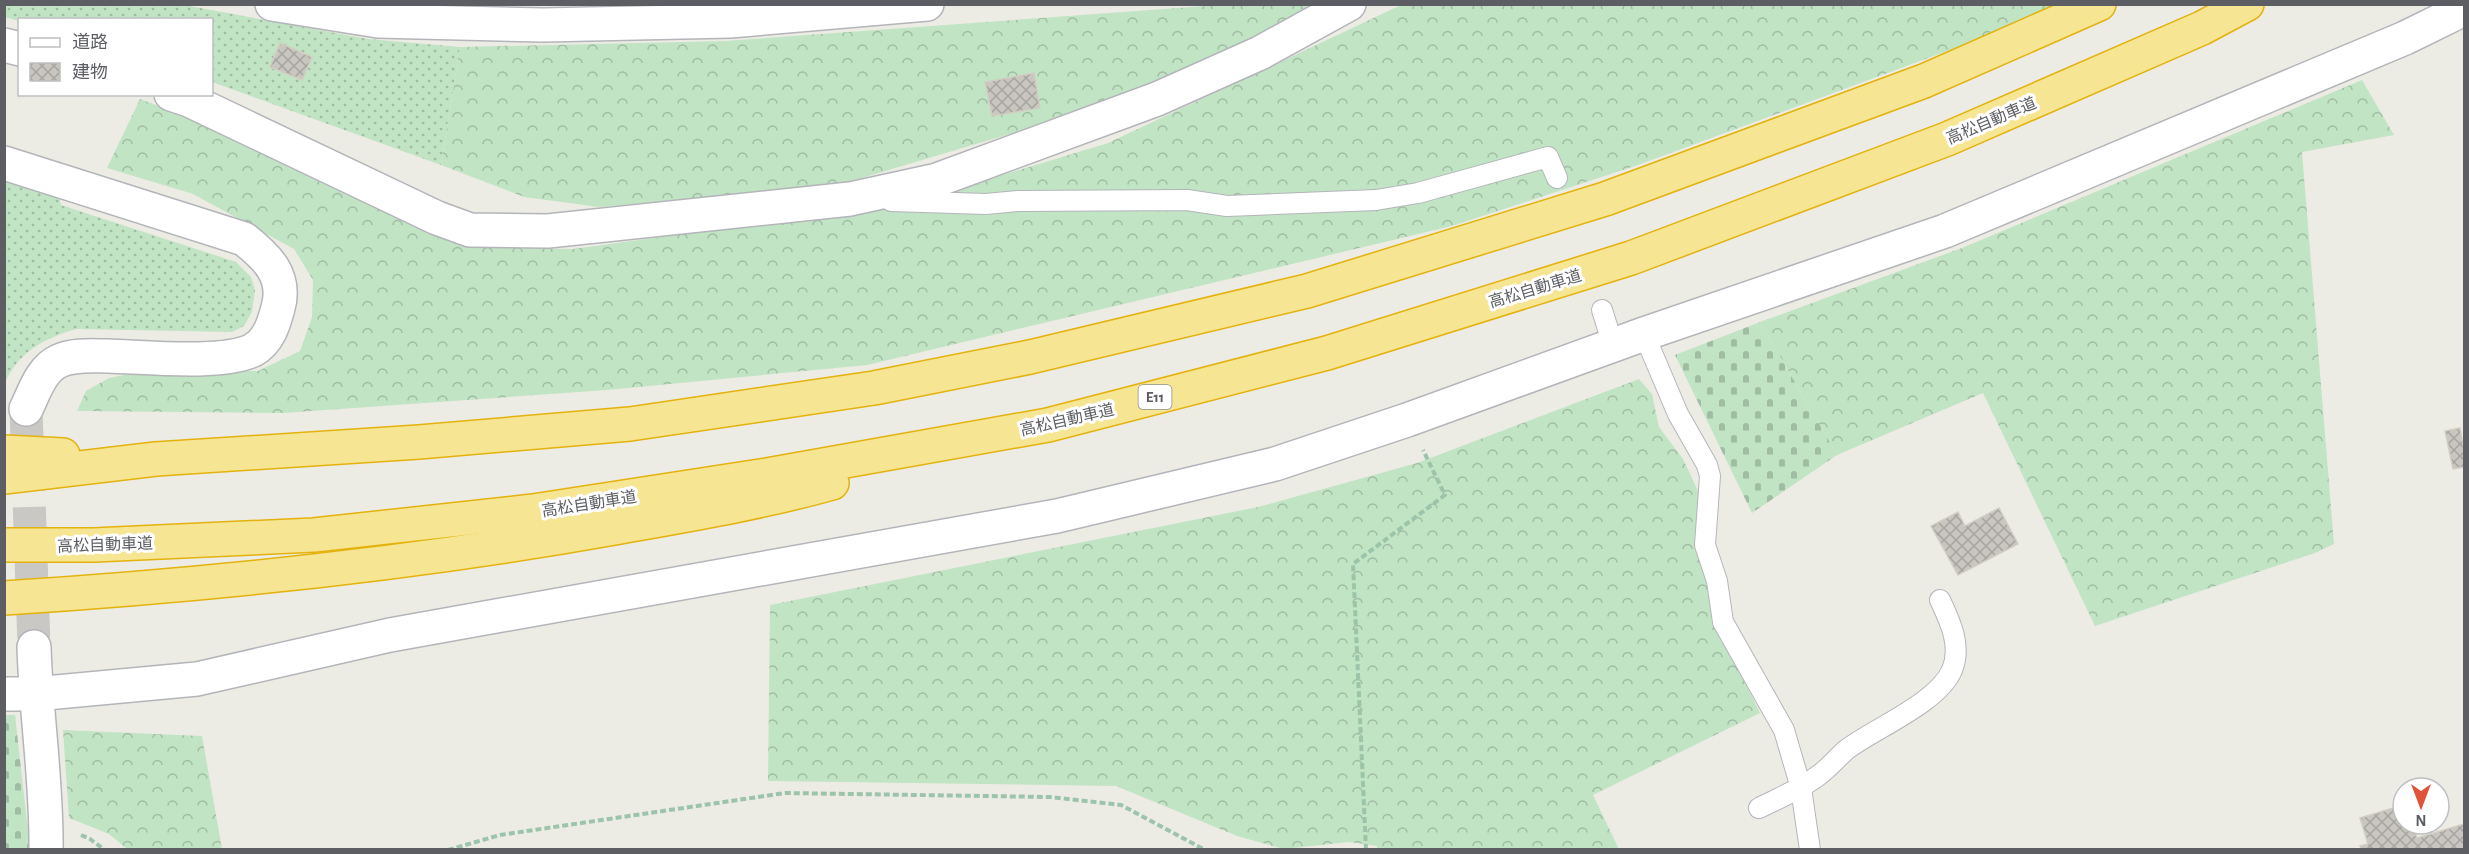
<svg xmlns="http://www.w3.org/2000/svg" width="2469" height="854" font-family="'Alegreya Sans','Noto Sans JP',sans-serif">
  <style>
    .grass { fill: url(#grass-dots) }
    .forest { fill: url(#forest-crowns) }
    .cemetery { fill: url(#cemetery-stones) }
    .building { fill: url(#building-cross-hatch); stroke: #d2cec2; stroke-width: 1.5 }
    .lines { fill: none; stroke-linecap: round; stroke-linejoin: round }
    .minor-tunnel { stroke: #c9c8c4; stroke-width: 33; stroke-dasharray: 33 16; stroke-linecap: butt }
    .service-casing { stroke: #b4b5ba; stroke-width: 22 }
    .minor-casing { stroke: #b4b5ba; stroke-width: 36 }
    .motorway-casing { stroke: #e3b20e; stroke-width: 36 }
    .path { stroke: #9bc4aa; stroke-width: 4; stroke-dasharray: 6 3; stroke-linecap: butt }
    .service { stroke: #fff; stroke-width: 20 }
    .minor { stroke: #fff; stroke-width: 33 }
    .motorway { stroke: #f6e592; stroke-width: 33 }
    .labels { text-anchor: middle; stroke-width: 6; stroke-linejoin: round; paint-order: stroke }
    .shield { fill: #fff; stroke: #8d8e92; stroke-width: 1.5 }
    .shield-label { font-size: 15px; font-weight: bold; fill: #5c5e63 }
    .street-label { font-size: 16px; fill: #5c5e63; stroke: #fff }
  </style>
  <defs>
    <pattern id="grass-dots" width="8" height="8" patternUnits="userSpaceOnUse" patternTransform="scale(1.5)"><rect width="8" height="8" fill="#c1e4c4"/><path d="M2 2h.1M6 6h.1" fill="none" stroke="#a0bca3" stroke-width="1.8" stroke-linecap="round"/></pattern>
    <pattern id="forest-crowns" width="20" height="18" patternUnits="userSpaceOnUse" patternTransform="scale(1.5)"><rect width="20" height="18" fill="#c1e4c4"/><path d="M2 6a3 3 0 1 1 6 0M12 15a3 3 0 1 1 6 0" fill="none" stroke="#a0bca3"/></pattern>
    <pattern id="cemetery-stones" width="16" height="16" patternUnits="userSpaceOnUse" patternTransform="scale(1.5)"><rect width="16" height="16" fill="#c1e4c4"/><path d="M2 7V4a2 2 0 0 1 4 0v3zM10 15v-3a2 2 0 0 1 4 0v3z" fill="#a0bca3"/></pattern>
    <pattern id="building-cross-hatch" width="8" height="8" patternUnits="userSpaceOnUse" patternTransform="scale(1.5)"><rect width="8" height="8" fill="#c9c6c0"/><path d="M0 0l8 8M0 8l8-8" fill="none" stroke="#a6a4a0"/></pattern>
  </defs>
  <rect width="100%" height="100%" fill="#edece4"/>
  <g class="grass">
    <polygon points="4,5 184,5 368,39 460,47 441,165 212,82 212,20 19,21 5,17"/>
    <path d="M4 180 58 194 61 205 236 262 251 277 255 290 252 312 244 326 232 332 76 329C45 338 18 352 5 383Z"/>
  </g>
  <g class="forest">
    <polygon points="1219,5 1333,5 1144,94 835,186 599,207 524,197 441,165 460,47 725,41"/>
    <polygon points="1401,5 2072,5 1638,165 1452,226 867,365 607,390 283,413 77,411 86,391 109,378 160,368 258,371 300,351 312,317 313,280 294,249 193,194 107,168 140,99 226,131 460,237 517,248 573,249 816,216 963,187 1108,143"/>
    <polygon points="2362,80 2394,135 2302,152 2334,544 2315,553 2095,626 1983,393 1837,455 1760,322 1962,248"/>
    <polygon points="1639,379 1652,394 1659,427 1683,459 1700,495 1715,621 1760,713 1593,795 1619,849 1378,850 1377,846 1349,842 1284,849 1237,836 1116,786 768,781 770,605 1258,507 1417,463"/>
    <polygon points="63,730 202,736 222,849 127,849 109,834 69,818"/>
  </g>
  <g class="cemetery">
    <polygon points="1760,322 1837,455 1752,513 1675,355"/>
    <polygon points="5,715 15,715 30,849 5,850"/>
  </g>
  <g class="building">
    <polygon points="280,43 312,57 302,80 270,67"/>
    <polygon points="1034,73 1040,108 992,116 985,82"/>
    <polygon points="2460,428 2464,450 2464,467 2453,469 2445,431"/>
    <polygon points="1999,508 2018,544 1958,575 1931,526 1958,512 1965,526"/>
    <polygon points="2403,805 2403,824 2413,824 2417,838 2464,824 2464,850 2362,850 2360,846 2368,844 2360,818"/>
  </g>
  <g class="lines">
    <polyline class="minor-tunnel" points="26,409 34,647"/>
    <defs>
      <g id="service">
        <polyline points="891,201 986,204 1018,201 1187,200 1227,206 1376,200 1418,193 1548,157 1557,178"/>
        <polyline points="1602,310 1613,345"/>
        <polyline points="1644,334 1678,414 1707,465 1710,476 1705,545 1717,581 1723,622 1784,730 1801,788 1810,850"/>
        <path d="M1759 808C1779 798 1801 789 1819 775 1829 768 1837 758 1846 750 1875 728 1938 703 1952 670 1962 646 1950 621 1940 600"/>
      </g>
      <g id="minor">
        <polyline points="272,4 378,21 543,25 730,21 927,4"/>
        <polyline points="4,45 20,49"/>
        <polyline points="171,94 189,100 437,218 470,230 548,231 850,199 937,180 1157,99 1260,53 1349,4"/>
        <path d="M4 163 244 239C267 257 287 276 278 308 274 323 269 341 253 350 223 365 145 357 108 356 93 356 74 354 59 361 41 369 34 393 26 409"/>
        <path d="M34 647C36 715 47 782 46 850"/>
        <polyline points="4,694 35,694 197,679 390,635 1057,516 1275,464 1407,420 1644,334 1945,231 2405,38 2464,9"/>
      </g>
      <g id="motorway">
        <polyline points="4,452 63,455"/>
        <polyline points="4,477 156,459 419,442 630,424 874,388 1030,357 1307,291 1605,199 1924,81 2099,4"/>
        <polyline points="4,545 94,545 314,535 533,511 767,475 1048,425 1327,353 1631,258 1947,139 2202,28 2247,4"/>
        <path d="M4 598C208 585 413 564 614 528 687 515 760 503 832 483"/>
      </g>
    </defs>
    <use href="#service" class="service-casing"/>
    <use href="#minor" class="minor-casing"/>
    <use href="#motorway" class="motorway-casing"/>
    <g class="path">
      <polyline points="81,835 90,839 105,850"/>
      <polyline points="448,850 500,835 785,793 1050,797 1121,805 1205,850"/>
      <polyline points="1366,850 1353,564 1445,495 1423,450"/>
    </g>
    <use href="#service" class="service"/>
    <use href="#minor" class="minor"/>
    <use href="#motorway" class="motorway"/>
  </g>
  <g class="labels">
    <rect class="shield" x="1138.5" y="385" width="33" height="24" rx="4.5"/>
    <g class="shield-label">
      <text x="1155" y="402">E11</text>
    </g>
    <g class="street-label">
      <text transform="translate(1991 120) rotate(-23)" y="6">高松自動車道</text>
      <text transform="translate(1535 288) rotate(-17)" y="6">高松自動車道</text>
      <text transform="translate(1067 419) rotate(-13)" y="6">高松自動車道</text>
      <text transform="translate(589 503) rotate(-9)" y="6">高松自動車道</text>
      <text transform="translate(105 544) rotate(-2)" y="6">高松自動車道</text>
    </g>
  </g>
  <rect width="2469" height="854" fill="none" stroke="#5c5e63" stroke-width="12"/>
  <rect x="18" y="18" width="195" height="78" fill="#ffffff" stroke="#bebfc1" stroke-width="1.5"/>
  <rect x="30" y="38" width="30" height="9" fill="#ffffff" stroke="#bebfc1" stroke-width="1.5"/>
  <text x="72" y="48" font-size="18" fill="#5c5e63">道路</text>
  <rect x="30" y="63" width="30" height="18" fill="url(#building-cross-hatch)" stroke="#bebfc1" stroke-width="1.5"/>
  <text x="72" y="78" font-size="18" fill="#5c5e63">建物</text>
  <g transform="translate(2421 806) rotate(180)"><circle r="28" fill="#ffffff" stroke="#bebfc1" stroke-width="1.5"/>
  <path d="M0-4.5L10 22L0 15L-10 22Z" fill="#de5339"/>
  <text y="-9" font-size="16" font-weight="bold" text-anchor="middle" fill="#5c5e63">N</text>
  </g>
</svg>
